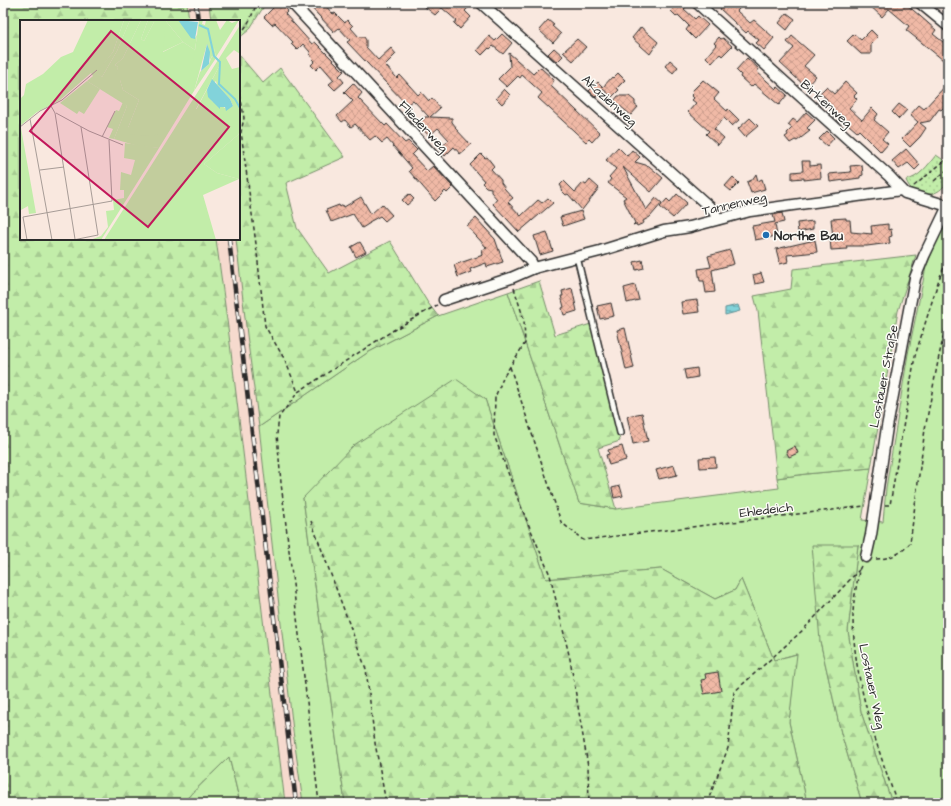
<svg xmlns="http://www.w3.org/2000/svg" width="951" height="806" font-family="'Architects Daughter',sans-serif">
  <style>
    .built { fill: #f6dace }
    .grass { fill: #c2eda9; stroke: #768c6a }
    .forest { fill: url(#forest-firs); stroke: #768c6a }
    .park { fill: url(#park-dots); stroke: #768c6a }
    .water { fill: url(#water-rules); stroke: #5f9094 }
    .building { fill: url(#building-cross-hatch); stroke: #2b2b2b }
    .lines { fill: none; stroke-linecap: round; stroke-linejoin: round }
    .service-casing { stroke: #2b2b2b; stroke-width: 8 }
    .minor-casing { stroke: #2b2b2b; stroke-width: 13 }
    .path { stroke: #2b2b2b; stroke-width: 1.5; stroke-dasharray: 4 3; stroke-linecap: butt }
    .service { stroke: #fdfcf7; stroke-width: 5 }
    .minor { stroke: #fdfcf7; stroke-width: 10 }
    .rail-casing { stroke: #2b2b2b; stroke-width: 4.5 }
    .rail { stroke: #fdfcf7; stroke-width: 3; stroke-dasharray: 9; stroke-linecap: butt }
    .poi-dot { fill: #1f6fb2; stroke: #fdfcf7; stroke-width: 1.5 }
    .labels { text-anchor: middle; stroke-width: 3; stroke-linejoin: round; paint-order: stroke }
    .street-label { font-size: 13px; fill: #2b2b2b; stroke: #fdfcf7 }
    .poi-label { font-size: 13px; font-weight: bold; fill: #2b2b2b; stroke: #fdfcf7; text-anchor: start }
    .inset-river { fill: none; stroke: #82d3da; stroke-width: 2 }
    .inset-road { fill: none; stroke: #a79c97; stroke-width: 1 }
    .view { fill: #c2185b; fill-opacity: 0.15; stroke: #c2185b; stroke-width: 2 }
    .inset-edge { fill: none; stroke: #2b2b2b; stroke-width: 2 }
  </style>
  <defs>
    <pattern id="forest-firs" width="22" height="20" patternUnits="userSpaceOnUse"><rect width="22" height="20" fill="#c2eda9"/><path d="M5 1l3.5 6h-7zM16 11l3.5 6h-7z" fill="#a7cb92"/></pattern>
    <pattern id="park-dots" width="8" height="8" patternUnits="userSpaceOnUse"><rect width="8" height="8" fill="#c2eda9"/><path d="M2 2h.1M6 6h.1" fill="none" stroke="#a7cb92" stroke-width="1.8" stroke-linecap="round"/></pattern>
    <pattern id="water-rules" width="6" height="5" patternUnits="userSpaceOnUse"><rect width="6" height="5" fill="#82d3da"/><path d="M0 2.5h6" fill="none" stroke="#70b5bb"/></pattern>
    <pattern id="building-cross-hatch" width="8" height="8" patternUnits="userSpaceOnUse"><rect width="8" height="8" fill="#f0b9a6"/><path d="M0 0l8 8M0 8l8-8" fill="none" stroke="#ce9f8f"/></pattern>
  </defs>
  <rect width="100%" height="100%" fill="#f9e8df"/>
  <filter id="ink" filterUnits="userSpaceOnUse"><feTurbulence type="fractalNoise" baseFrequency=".025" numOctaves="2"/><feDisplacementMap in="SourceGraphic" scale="8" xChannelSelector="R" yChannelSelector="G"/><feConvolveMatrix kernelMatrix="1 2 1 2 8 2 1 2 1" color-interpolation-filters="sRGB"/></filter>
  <g filter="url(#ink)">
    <g class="built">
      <polygon points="187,3 209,3 211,21 189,21"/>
      <polygon points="216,239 236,239 247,335 259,427 293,731 303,803 285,803 229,335"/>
    </g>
    <g class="grass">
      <polygon points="948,215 948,803 892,803 861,712 848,631 858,545 820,641 841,733 862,803 807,803 789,722 796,654 774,660 741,579 735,590 715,599 661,569 546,579 485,399 303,498 345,803 303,803 293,731 259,427 367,353 438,316 508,292 579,503 616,509 779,488 777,478 806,474 871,468 862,520 883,522 886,488 908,354 926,267"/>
      <polygon points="229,757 240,803 182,803"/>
    </g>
    <g class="forest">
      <polygon points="3,3 187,3 189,21 21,21 21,239 216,239 229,335 285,803 240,803 229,757 182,803 3,803"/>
      <polygon points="209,3 266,3 249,30 239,38 239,21 211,21"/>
      <polygon points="239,55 263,83 280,68 345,157 286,183 297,228 329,273 390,241 428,303 438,316 367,353 259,427 247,335 236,239 239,239"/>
      <polygon points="916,255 898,311 871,468 806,474 777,478 758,311 754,296 791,289 793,269"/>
      <polygon points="539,281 555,335 591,324 620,441 598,448 616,509 579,503 508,292"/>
      <polygon points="456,379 485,399 546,579 661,569 715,599 735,590 741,579 774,660 797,654 789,722 807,803 345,803 303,498 354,445"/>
      <polygon points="812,545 858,545 848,631 861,712 892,803 862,803 841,733 820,641"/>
    </g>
    <path class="park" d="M936 155 948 163C948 168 949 174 948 179 941 199 913 200 906 180 919 178 928 165 936 155Z"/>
    <polygon class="water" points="738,305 740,311 725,315 725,308"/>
    <g class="building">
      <polygon points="268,3 281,3 288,11 285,14 312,44 315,42 344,71 339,76 344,82 335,90 329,84 334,80 321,65 316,70 311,65 315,61 311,57 310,52 303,44 297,50 291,44 293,42 275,23 272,25 264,17 273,8"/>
      <polygon points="307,3 323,3 333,14 335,13 345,23 347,20 353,26 351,28 359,37 364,37 366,40 366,47 378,60 391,48 396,54 385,65 397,78 400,75 418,95 421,92 429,101 432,98 440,108 430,117 452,118 452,122 456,127 455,128 471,145 460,154 454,147 445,156 439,149 449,140 438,128 429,136 418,124 425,117 429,117 413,100 407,105 347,42 350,40 339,28 334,32"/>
      <polygon points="420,3 463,3 468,8 465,11 471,17 460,29 454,23 457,21 442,8 435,15"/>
      <polygon points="666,3 690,3 684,9 695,19 698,16 708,25 695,39 686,30 689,26 678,15 677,17 671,11 673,9"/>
      <polygon points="725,3 745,3 737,11 750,23 754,20 774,38 764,50 756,43 759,40 748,31 746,33 720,9"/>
      <polygon points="867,3 905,3 936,30 933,34 948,46 948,64 906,30 909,26 889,9 882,17"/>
      <polygon points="787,13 795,19 787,30 779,23"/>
      <polygon points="548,20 554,25 552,26 561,34 553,43 539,30"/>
      <polygon points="641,27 658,42 650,54 632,38"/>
      <polygon points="871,30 878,37 871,44 871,54 861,54 847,41 854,34 861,40"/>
      <polygon points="502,34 512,43 503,54 493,46 490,49 489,48 482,55 477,50 489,36 495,41"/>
      <polygon points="792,36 814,55 804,66 816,76 806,87 780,63 794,48 787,42"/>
      <polygon points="719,37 721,39 723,38 732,46 722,56 720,54 712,63 706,57 716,45 714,43"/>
      <polygon points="577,39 586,47 573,61 563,52"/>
      <polygon points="554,48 563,56 557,62 548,54"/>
      <polygon points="509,53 533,74 540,67 554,80 551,86 600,133 592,142 589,139 586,142 538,98 542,93 522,75 520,78 518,76 507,87 498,79 510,67"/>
      <polygon points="747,58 759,69 757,72 776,89 778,87 787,95 779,105 754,84 751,87 740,77 741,75 736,70"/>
      <polygon points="670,60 678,67 673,73 665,66"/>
      <polygon points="618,73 625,80 617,88 619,90 612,97 603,89 596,97 589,91 598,82 603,87 612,77 613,78"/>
      <polygon points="703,80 719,93 714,99 727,111 728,109 739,120 732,126 724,118 714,129 724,138 718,145 706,134 709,131 688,112 696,103 692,100 694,98 691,95 693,93 692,91"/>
      <polygon points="845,82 857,93 854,96 857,99 849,108 862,120 872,108 878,114 874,120 888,132 882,139 888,144 881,152 859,130 857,132 824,103 827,99 820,93 826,87 834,94"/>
      <polygon points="353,83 362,93 358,98 385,126 387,124 405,143 408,141 417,150 412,155 427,171 433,166 453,187 447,193 445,191 435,201 409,171 412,168 387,139 382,143 375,136 370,140 355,124 351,127 345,120 342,122 337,116 353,101 344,92"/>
      <polygon points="948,83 948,103 941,110 939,109 930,121 920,123 926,128 920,137 910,147 902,139 918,122 910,115 919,105 924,109"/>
      <polygon points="504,89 510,95 502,104 496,98"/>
      <polygon points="618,96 629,96 635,101 635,105 638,107 631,115 614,101"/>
      <polygon points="899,104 907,110 899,119 892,112"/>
      <polygon points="806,112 815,120 807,128 810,131 797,141 795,140 790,143 785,137 788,135 787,133 792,128 788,125 793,119 797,122"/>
      <polygon points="750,118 758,126 745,137 738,129"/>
      <polygon points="827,131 834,138 827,146 819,139"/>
      <polygon points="618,147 627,156 632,150 640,157 635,162 649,166 663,178 651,192 623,167 646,210 656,198 662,203 650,217 643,221 644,223 637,226 636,224 633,225 635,223 623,199 626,197 608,183 611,179 609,177 616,169 606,160"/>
      <polygon points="906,149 920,165 915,170 908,163 899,169 892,161"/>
      <polygon points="481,154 485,158 487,157 494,166 491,169 501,180 501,183 505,188 504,188 513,198 508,202 521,216 538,200 542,203 548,198 553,203 519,232 493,204 497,199 491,192 491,188 486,187 482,183 484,181 470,165"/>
      <polygon points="802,161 810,161 810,166 820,165 821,178 804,180 804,178 792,179 792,172 803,171"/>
      <polygon points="862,165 863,175 860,176 860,178 830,182 829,174 851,172 850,166"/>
      <polygon points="756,174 758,181 762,179 765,189 751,193 747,182 752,180"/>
      <polygon points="733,177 739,183 731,191 725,186"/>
      <polygon points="590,180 599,188 582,210 568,194 566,195 561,190 562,188 560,185 564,181 575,192 583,183 586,185"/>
      <polygon points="409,194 414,199 407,205 402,200"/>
      <polygon points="677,194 687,203 673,218 660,207 667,199 670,202"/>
      <polygon points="361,197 371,214 382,204 392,215 385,221 380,216 369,222 370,223 362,228 353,214 331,222 326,210 339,205 340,207 343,205 344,207"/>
      <polygon points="581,211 584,219 563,226 560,217"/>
      <polygon points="782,213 784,222 775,224 777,236 755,240 752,226 775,222 773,215"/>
      <polygon points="476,218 495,239 503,262 487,267 486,263 470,269 471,272 458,277 454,265 483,255 482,250 487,248 467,226"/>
      <polygon points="846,218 846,220 850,220 851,232 872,234 871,226 888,224 888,230 891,229 892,236 889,237 890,243 867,246 846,246 847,249 831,250 830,238 833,238 831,219"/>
      <polygon points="813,221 813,229 798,232 797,223"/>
      <polygon points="547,232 553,251 540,255 534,236"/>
      <polygon points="815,240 817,252 787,255 788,262 780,264 776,249"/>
      <polygon points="360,242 366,252 356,257 351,247"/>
      <polygon points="730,250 734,264 712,270 715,292 706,293 704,281 700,281 698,269 711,267 708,256"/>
      <polygon points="642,260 644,268 636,270 634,262"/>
      <polygon points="761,273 764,282 755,284 753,275"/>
      <polygon points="635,285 639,300 627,303 624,288"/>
      <polygon points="572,288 577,311 564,315 562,308 564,307 561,296 563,296 562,291"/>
      <polygon points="697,300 699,312 683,314 681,302"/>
      <polygon points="611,303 614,316 600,319 597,306"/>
      <polygon points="625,328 634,368 626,370 617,330"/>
      <polygon points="697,368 698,377 686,379 684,370"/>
      <polygon points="642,413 648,441 633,444 627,416"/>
      <polygon points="622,446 626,460 609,465 606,455 609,454 608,450"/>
      <polygon points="795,446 798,453 789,457 786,451"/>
      <polygon points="715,457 716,467 700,468 699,458"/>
      <polygon points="674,465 677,475 659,479 656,470"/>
      <polygon points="620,486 623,496 614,498 612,488"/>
      <polygon points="718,672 721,691 704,694 701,680 706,679 705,674"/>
    </g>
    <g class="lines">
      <defs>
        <polyline id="service" points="577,257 620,433"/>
        <g id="minor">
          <polyline points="292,3 531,262 534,268"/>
          <polyline points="481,3 713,210 718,219"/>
          <polyline points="697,3 889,176 905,193 948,206"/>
          <polyline points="920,3 948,26"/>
          <polyline points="444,300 511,278 534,268 600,251 664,231 690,227 750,211 901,190"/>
          <polyline points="866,557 871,535 887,427 915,278 924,256 948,206"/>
        </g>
      </defs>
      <use href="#service" class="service-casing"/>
      <use href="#minor" class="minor-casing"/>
      <g class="path">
        <path d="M239 34C249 26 252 14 257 3"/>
        <polyline points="239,88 244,118 241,132 256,244 265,326 285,360 298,392"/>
        <polyline points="934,181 948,169"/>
        <polyline points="914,186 948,158"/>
        <polyline points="514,288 524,320 525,343 504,376 495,397 494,435 519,502 550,575 570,659 588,766 589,803"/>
        <polyline points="510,367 561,522 583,540 865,506"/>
        <polyline points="885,505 890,505 915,356 939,279 948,258"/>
        <polyline points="311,521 366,669 375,743 386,803"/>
        <path d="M876 559C890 559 901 554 910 543L925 429 939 356 948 317"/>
        <path d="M861 566 859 570C857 585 853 601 853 616 853 680 876 743 897 803"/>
        <polyline points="319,803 281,483 277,434 279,417 298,392 392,331 437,305"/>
        <polyline points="707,803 728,748 734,692 803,630 859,570"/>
      </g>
      <use href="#service" class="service"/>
      <use href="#minor" class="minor"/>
      <defs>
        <g id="rail">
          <polyline points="196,3 198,21"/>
          <polyline points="229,239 296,803"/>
        </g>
      </defs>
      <use href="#rail" class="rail-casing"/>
      <use href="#rail" class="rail"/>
    </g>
  </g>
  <circle class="poi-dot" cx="766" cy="235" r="4"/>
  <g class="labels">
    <g class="street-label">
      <text transform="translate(610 100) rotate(42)" y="5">Akazienweg</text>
      <text transform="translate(827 103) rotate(42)" y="5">Birkenweg</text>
      <text transform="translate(424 126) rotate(47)" y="5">Fliederweg</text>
      <text transform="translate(734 203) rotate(-13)" y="5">Tannenweg</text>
      <text transform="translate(883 376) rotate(-79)" y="5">Lostauer Straße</text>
      <text transform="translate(766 509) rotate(-7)" y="5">Ehledeich</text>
      <text transform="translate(873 686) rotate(78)" y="5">Lostauer Weg</text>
    </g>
    <g class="poi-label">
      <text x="774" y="240">Northe Bau</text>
    </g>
  </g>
  <g transform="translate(20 20)">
    <rect width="220" height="220" fill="#f9e8df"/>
    <path d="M68 0H104L93 32 77 53 82 57 97 31 110 0H121L103 38 95 45 98 47 96 59 100 60 103 70 119 80 108 108 175 30 179 0H183L182 4 185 5 186 0H196L200 10 207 0 212 3 219 0 196 37 194 28 187 24 174 71 139 128 118 126 94 119 107 86 67 61 73 56 71 53 40 80 17 92 0 106V79L4 75 6 64 23 54 41 37 53 32ZM128 0H145L163 22 142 32 134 2 124 21 121 19ZM220 5V34L214 30 206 38 212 49 220 47 219 159 197 153 184 144 219 114 176 90 201 43 198 40ZM196 61 197 65 210 79 213 86 207 89 192 81 187 70Z" fill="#c2eda9" fill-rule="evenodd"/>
    <path d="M104 0H110L97 31 82 57 76 53 93 32ZM121 0H128L121 19 124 21 134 2 145 11 143 32 163 22 175 30 168 69 141 114 129 116 110 114 108 108 119 80 103 70 100 60H94L98 47 95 45 103 38ZM192 36 196 38 174 71 180 52 189 44ZM198 40 201 43 176 89 192 88 219 114 184 144 197 153 219 159 183 175 196 220H84ZM67 61 80 69 64 94 59 91 57 94 40 83ZM103 82 107 86 94 119 89 118 93 109 87 107 96 90 99 91ZM1 108 16 193 9 194 8 186 1 190 0 187ZM105 123 139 128 81 220H70L81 216 88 207 86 191 94 190 93 180 104 178V170H100L101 152 111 155 115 140 104 138Z" fill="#c2eda9"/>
    <path d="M145 0H158L175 18 177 15 175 30 163 22ZM192 18 196 37 192 36 190 40 187 24Z" fill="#c2eda9"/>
    <path d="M158 0 178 2 175 19 171 18ZM187 24 190 32 189 44 181 51ZM192 59 210 79 213 86 206 91 205 87H200V89L188 77 187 70Z" fill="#82d3da"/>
    <path class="inset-river" d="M179 5 188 9 194 36 200 42 199 64 215 79 220 88"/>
    <path class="inset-road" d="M31 86 35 93 55 219M36 93 69 111 103 125M10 99 32 220M0 107 20 91 42 80 77 50M82 117 95 91M20 150 44 147M3 197 92 181 89 120M3 197 7 220M53 220 78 215 61 107"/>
    <path class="view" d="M91 11 209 107 128 207 10 111Z"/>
    <rect width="220" height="220" class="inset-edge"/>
  </g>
  <rect width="951" height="806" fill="none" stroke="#fdfcf7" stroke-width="16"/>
  <rect x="8" y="8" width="935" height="790" fill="none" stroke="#2b2b2b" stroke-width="1.5" filter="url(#ink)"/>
</svg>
